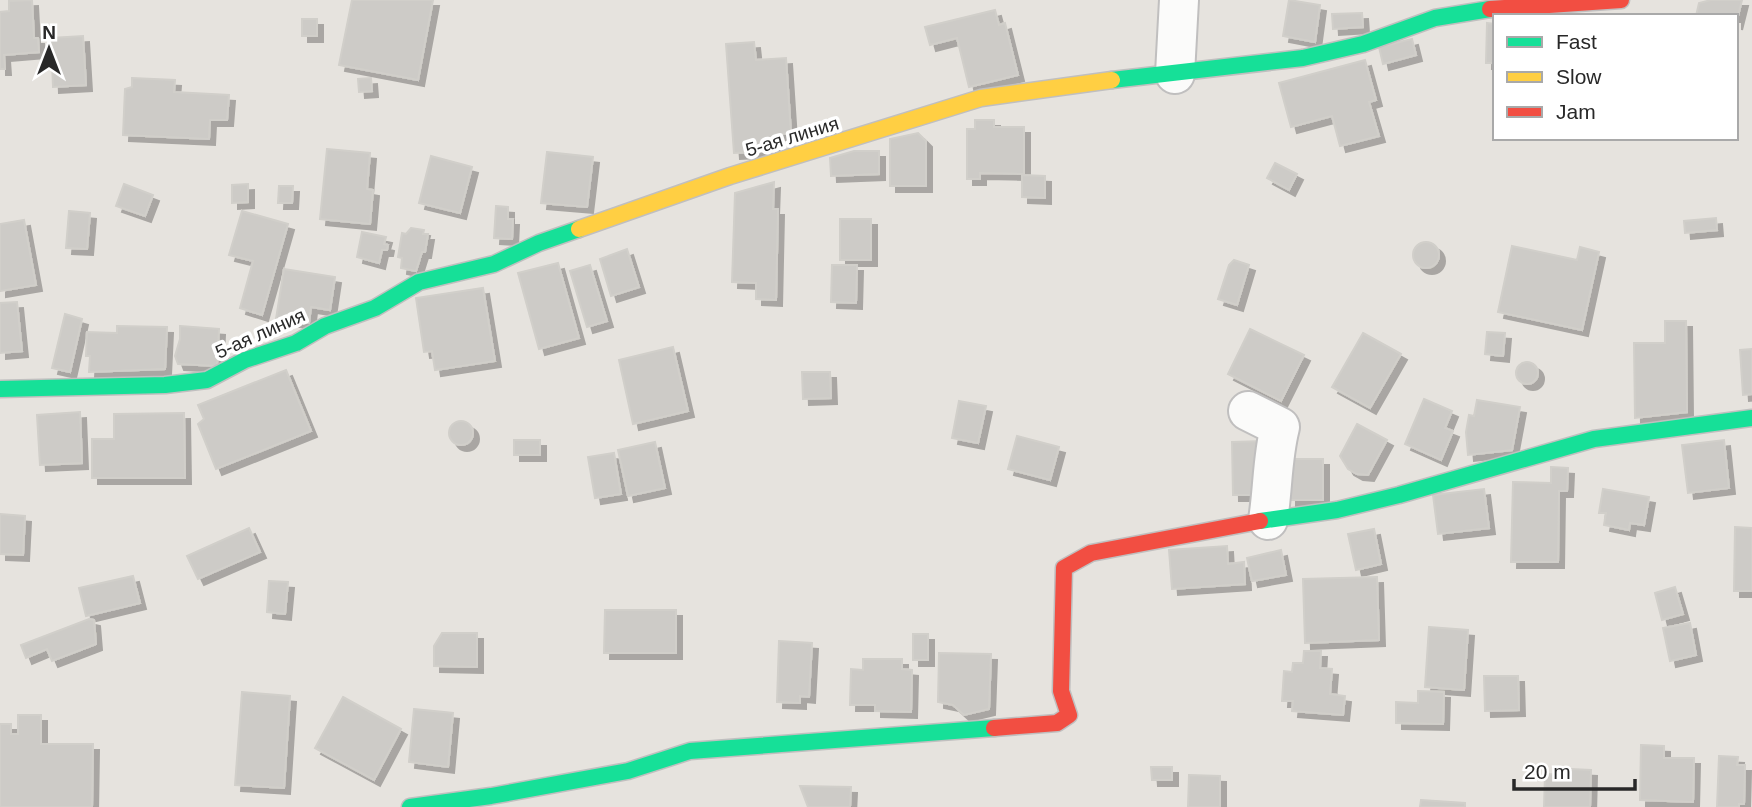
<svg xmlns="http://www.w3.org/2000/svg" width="1752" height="807" font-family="Helvetica,sans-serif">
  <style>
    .building { fill: #cdcbc7; stroke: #d1cfca; stroke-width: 2; filter: url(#shadow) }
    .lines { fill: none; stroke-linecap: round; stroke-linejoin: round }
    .street-casing { stroke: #c0bfbf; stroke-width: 42 }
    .fast-casing { stroke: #c0bfbf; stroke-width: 19 }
    .slow-casing { stroke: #c0bfbf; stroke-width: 19 }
    .jam-casing { stroke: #c0bfbf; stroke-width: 19 }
    .street { stroke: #fbfbfa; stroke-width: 38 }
    .fast { stroke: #16e098; stroke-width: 16 }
    .slow { stroke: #ffcf43; stroke-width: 16 }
    .jam { stroke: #f24e42; stroke-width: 16 }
    .labels { text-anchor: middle; stroke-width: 7; stroke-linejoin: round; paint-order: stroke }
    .street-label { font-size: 19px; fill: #282828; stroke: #fff }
  </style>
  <defs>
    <filter id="shadow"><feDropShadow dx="6" dy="6" stdDeviation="0" flood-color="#0004"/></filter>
  </defs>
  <rect width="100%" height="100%" fill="#e6e3de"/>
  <g class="building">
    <polygon points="32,0 34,38 38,38 39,52 4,55 5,69 0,69 0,12 9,11 9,1"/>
    <polygon points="352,0 433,0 418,80 339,65"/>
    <polygon points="1289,0 1320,5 1315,42 1283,36"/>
    <polygon points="1711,0 1742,0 1736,24 1736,16 1696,16 1699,3"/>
    <polygon points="995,10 999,25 1005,23 1018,75 969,87 957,38 930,45 925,27"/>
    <polygon points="1362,13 1363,27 1333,29 1332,14"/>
    <rect x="302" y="19" width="15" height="17"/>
    <polygon points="1487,23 1495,24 1495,63 1486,63"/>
    <polygon points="83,36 86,85 53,87 51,38"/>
    <polygon points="1412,39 1416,55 1383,64 1379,47"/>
    <polygon points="754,42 756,60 786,58 791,133 774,135 775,151 734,153 726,44"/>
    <polygon points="1365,60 1376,100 1369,102 1379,136 1340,146 1332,116 1291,127 1279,83"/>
    <polygon points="132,78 175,80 174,92 229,95 227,120 210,120 209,139 123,135 125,89 132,87"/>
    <polygon points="371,78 372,91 359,92 358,79"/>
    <polygon points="975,120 994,120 994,127 1024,127 1024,174 980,173 980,179 967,179 967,129 975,129"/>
    <polygon points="918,133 926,141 926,186 890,186 890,139"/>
    <polygon points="327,149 370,153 367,189 373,190 370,224 320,219"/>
    <polygon points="854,151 879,151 879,174 831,176 830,158"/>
    <polygon points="547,152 593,157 587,207 541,203"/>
    <polygon points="431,156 472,167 460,213 419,203"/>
    <polygon points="1275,163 1297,174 1289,190 1267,178"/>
    <polygon points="1022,175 1045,176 1045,198 1022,197"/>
    <polygon points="774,182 773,209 778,209 776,300 756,299 756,283 732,282 735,193"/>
    <polygon points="124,184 153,195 145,216 116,206"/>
    <polygon points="248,184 248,202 232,203 232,185"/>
    <polygon points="279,186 293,186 292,203 278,203"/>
    <polygon points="496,206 508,207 508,219 513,219 512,239 494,238"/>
    <polygon points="69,211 90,213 87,249 66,248"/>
    <polygon points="242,211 288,224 262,315 240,308 253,261 229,255"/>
    <polygon points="1716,218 1717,230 1685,233 1684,221"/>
    <rect x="840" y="219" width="31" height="41"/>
    <polygon points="24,220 36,285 0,291 0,224"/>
    <polygon points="411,228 424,230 423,234 428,234 425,252 422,252 416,271 401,268 402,258 398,257 402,233 406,234"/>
    <polygon points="362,232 386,237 384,244 388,245 387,250 382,250 379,263 357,257"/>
    <circle cx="1426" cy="255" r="13"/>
    <polygon points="1512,246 1577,260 1580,247 1599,252 1582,330 1498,312"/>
    <polygon points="627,249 639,287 611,296 600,259"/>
    <polygon points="1234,260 1249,265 1237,305 1218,299 1229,265"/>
    <polygon points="558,263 579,338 539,349 518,273"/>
    <polygon points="590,265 607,321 587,327 570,271"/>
    <polygon points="832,265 857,265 856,303 831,302"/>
    <polygon points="284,269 335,277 330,310 311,307 309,323 276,319"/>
    <polygon points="483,288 495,361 435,370 432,351 424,352 416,298"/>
    <polygon points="17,302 22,351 0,353 0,303"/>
    <polygon points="65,314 82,319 70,372 52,368"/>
    <polygon points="1665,321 1686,321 1687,412 1635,418 1634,343 1665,343"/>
    <polygon points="117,326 167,327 165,369 89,372 90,356 86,356 87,332 117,333"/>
    <polygon points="180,326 219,329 217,366 178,364 175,356 180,339"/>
    <polygon points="1250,329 1304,355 1281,401 1228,374"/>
    <polygon points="1487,332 1505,333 1503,356 1485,354"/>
    <polygon points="1363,333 1401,354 1370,408 1332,387"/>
    <polygon points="673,347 688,411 633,424 619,360"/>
    <polygon points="1752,349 1752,394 1743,395 1740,350"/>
    <circle cx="1527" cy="373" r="11"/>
    <polygon points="286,370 311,431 216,469 198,424 204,419 198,405"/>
    <polygon points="802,372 830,372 831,398 803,399"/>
    <polygon points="1424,399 1452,411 1445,428 1453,431 1441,460 1405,444"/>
    <polygon points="1477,400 1520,407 1512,450 1468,455 1466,432 1469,415 1474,416"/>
    <polygon points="959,401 986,406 978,443 952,438"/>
    <polygon points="80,412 82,463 40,465 37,415"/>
    <polygon points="184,413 185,478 92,478 92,439 114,439 114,414"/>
    <circle cx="461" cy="433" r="12"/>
    <polygon points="1357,424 1387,440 1368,475 1357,474 1348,469 1340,456"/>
    <polygon points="1017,436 1059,447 1050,480 1008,469"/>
    <rect x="514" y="440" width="26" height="15"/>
    <polygon points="1724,440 1729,488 1688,493 1682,445"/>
    <polygon points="1265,441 1266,495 1233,495 1232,442"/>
    <polygon points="655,442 665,488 628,496 618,450"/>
    <polygon points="614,453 621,494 595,498 588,457"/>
    <rect x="1290" y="459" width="33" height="41"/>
    <polygon points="1551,467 1568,468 1567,491 1559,491 1558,562 1511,562 1513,482 1551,483"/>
    <polygon points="1484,489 1489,528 1438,534 1433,495"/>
    <polygon points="1603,489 1649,497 1644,525 1630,523 1629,530 1604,525 1606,513 1599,513"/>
    <polygon points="0,514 25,516 23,555 0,554"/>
    <polygon points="1735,527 1752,528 1752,591 1734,591"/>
    <polygon points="249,528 260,552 198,579 187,556"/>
    <polygon points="1374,529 1381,564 1356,570 1348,534"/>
    <polygon points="1227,546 1228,564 1244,562 1245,584 1172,589 1169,550"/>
    <polygon points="1281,550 1286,575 1252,581 1247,558"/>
    <polygon points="133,576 140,603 86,616 79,588"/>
    <polygon points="1377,577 1379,640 1305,643 1303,579"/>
    <polygon points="269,581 288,582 285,614 267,612"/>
    <polygon points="1675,587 1683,614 1662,620 1655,593"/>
    <polygon points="605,610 676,610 676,653 604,653"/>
    <polygon points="89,619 94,620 96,644 52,661 47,649 26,658 21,645"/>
    <polygon points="1690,623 1696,655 1670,661 1663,628"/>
    <polygon points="1429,627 1468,630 1464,690 1425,687"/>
    <polygon points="442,633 477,633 477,667 434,666 434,646"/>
    <rect x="913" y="634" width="15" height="26"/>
    <polygon points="779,641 812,643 809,697 800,696 800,703 777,702"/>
    <polygon points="1304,651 1321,651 1320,668 1332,669 1330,694 1345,696 1343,715 1292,711 1293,701 1282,701 1284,671 1292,672 1293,663 1303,663"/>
    <polygon points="939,653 991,654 989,709 964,715 953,705 938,702"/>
    <polygon points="863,659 902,659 902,669 912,670 911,712 875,711 875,705 850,705 851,669 863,670"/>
    <polygon points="1484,676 1518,676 1519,710 1485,711"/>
    <polygon points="1418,691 1444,692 1443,724 1396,723 1396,702 1418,703"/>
    <polygon points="242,692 290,696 284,788 235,785"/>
    <polygon points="343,697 401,729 374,780 315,748"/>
    <polygon points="414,709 453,713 448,767 409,762"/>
    <polygon points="18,715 41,715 41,744 93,744 92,807 0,807 0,724 11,724 11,734 18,734"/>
    <polygon points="1641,745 1664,746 1664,758 1694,758 1693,802 1640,800"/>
    <polygon points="1719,756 1738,757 1737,765 1745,765 1744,804 1739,804 1739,807 1717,807"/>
    <polygon points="1151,767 1172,767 1172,780 1152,780"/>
    <polygon points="1570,769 1591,770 1590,807 1544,807 1545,774 1570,775"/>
    <polygon points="1189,775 1220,776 1220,807 1188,807"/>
    <polygon points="800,786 851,787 850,807 808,807"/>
    <polygon points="1421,800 1465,803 1465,807 1420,807"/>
  </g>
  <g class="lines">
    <defs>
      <g id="street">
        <polyline points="1175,74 1179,0"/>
        <path d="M1248 411 1280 427C1272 458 1273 489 1268 520"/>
      </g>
      <g id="fast">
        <polyline points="1112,80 1303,58 1363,44 1435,18 1490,9"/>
        <polyline points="0,389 165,385 207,380 245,360 296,343 325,326 375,308 419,282 494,264 539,243 579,229"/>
        <polyline points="1260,521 1337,510 1399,495 1594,439 1752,418"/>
        <polyline points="410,807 491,796 628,771 690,751 994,728"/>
      </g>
      <polyline id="slow" points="579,229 730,176 981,98 1112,80"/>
      <g id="jam">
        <polyline points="1490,9 1621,0"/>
        <polyline points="994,728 1057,723 1069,715 1061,691 1064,568 1091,553 1260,521"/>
      </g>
    </defs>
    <use href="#street" class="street-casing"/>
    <use href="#fast" class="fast-casing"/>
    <use href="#slow" class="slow-casing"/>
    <use href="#jam" class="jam-casing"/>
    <use href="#street" class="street"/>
    <use href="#fast" class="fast"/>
    <use href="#slow" class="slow"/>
    <use href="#jam" class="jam"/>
  </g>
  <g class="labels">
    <g class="street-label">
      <text transform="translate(792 136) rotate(-17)" y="7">5-ая линия</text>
      <text transform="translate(260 333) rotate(-24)" y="7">5-ая линия</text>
    </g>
  </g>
  <rect x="1493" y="14" width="245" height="126" fill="#ffffff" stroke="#a9a9a9" stroke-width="2"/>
  <rect x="1507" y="37" width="35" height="10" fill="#16e098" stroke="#a9a9a9" stroke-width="2"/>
  <text x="1556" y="49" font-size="21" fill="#282828">Fast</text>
  <rect x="1507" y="72" width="35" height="10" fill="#ffcf43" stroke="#a9a9a9" stroke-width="2"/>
  <text x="1556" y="84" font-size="21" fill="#282828">Slow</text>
  <rect x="1507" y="107" width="35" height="10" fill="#f24e42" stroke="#a9a9a9" stroke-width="2"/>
  <text x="1556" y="119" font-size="21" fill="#282828">Jam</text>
  <g transform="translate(49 49)" stroke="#ffffff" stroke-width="5" paint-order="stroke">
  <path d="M0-5L12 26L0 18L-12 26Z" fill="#282828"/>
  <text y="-10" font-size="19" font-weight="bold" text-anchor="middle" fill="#282828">N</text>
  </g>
  <path d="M1514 779v10h121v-10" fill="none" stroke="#282828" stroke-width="3.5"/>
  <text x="1524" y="779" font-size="21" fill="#282828" stroke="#ffffff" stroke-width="5" paint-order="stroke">20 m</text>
</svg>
